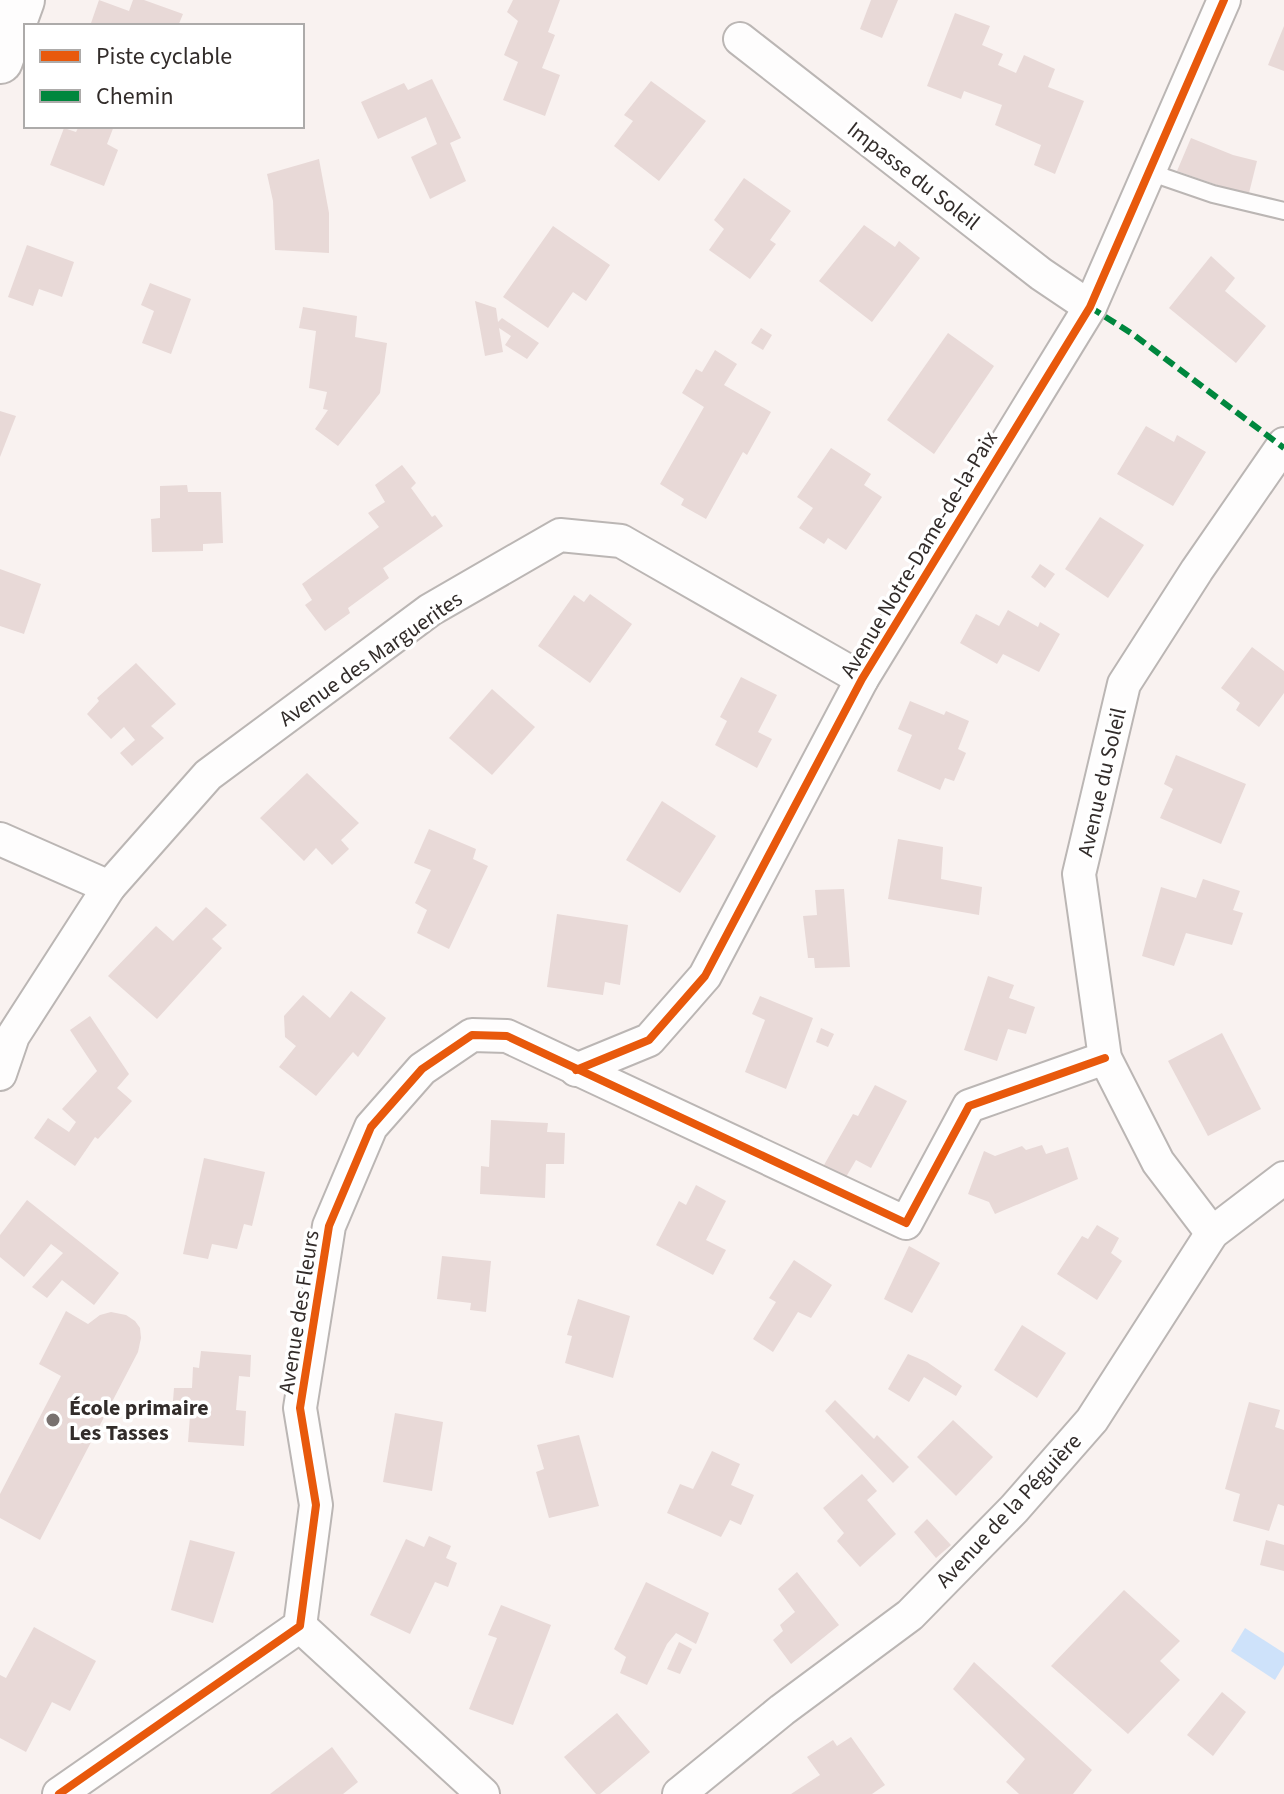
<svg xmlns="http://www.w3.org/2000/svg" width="1284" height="1794" font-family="'Source Sans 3',sans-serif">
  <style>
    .water { fill: #cee2fa }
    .building { fill: #e8d9d7 }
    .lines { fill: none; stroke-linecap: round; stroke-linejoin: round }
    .lane-casing { stroke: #bbb6b4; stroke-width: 20 }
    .street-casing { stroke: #bbb6b4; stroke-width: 36 }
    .secondary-casing { stroke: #bbb6b4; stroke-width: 48 }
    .lane { stroke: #fefdfd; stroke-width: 16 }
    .street { stroke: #fefdfd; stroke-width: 32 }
    .secondary { stroke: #fefdfd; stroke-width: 44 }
    .quiet { stroke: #00873e; stroke-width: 6; stroke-dasharray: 12 6; stroke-linecap: butt }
    .cycleway-casing { stroke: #fff; stroke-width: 13 }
    .cycleway { stroke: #e8590c; stroke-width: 8 }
    .poi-dot { fill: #78716f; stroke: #fff; stroke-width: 3 }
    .labels { text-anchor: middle; stroke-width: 7; stroke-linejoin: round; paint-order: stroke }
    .street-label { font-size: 22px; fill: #322c2a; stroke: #fff }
    .poi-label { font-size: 22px; font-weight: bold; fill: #322c2a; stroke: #fff; text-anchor: start }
  </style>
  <rect width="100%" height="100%" fill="#f9f2f0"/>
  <polygon class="water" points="1245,1628 1284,1653 1284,1665 1275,1680 1231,1651"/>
  <g class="building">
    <polygon points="99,0 129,11 133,0 144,0 183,14 178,26 90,26"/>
    <polygon points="513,0 560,0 548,32 555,35 542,68 560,75 545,116 503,100 518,62 504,55 518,21 507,12"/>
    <polygon points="871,0 898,0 882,38 860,29"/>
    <polygon points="955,13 990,26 982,45 1003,54 998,65 1016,73 1024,55 1055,69 1048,87 1084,101 1055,174 1034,165 1041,145 995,125 1002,105 964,91 961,99 927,86"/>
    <polygon points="1284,26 1284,71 1268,65"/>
    <polygon points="432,79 461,138 450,143 466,181 430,199 411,157 437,144 426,117 378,139 361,102 404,83 408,90"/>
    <polygon points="651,81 706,121 659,181 614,146 633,121 624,115"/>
    <polygon points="79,126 114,126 107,144 118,150 104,186 50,165 64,128 76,132"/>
    <polygon points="1191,138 1233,155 1257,161 1249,193 1223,187 1177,171"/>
    <polygon points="319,159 329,213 329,253 275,250 273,201 267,174"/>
    <polygon points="744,178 791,211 770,240 776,244 750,279 709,250 724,229 714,220"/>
    <polygon points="864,225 895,247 899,241 920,258 872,322 819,281"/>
    <polygon points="553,226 610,265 586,301 573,292 548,328 503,297"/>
    <polygon points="27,245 74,262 62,297 39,289 33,306 8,297"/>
    <polygon points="1211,256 1235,278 1225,291 1266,326 1236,363 1169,308"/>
    <polygon points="150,283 191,299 171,354 142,343 154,311 141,305"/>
    <polygon points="475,301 496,308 498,322 502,318 539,343 527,359 505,345 511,336 499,328 503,352 485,356"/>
    <polygon points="303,307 357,316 355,337 387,343 380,393 338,446 315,429 328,410 323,409 327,392 309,388 316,331 299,328"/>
    <polygon points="761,328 772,335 763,350 751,343"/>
    <polygon points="948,333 994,366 934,454 887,420"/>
    <polygon points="715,350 737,364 724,385 771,412 747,455 743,452 706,519 681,505 684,499 660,484 704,407 682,393 696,369 702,372"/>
    <polygon points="0,411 16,416 0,457"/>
    <polygon points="1146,426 1174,442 1177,435 1206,452 1173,506 1117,474"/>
    <polygon points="831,448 871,474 864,485 882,497 846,550 828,538 824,544 799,528 813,508 797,497"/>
    <polygon points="402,465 416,483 411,488 432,517 435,515 443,526 383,568 389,578 348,608 350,613 325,631 305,605 312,600 302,584 379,527 368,513 385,502 375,485"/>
    <polygon points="187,485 188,492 221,492 223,543 203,544 203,551 152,552 151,519 160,518 160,486"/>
    <polygon points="1100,517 1144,545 1108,598 1065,569"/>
    <polygon points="1040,564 1055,574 1045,588 1031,577"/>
    <polygon points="0,569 41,584 24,634 0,626"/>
    <polygon points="590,594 632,624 590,683 538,646 574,595 584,602"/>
    <polygon points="1008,610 1038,627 1040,622 1060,634 1039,672 1003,654 997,664 960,643 976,614 999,626"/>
    <polygon points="1252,647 1284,671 1284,693 1259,727 1236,710 1240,703 1221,688"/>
    <polygon points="136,663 176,704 151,726 164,738 132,766 120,753 135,740 124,727 111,739 87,714 99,701 97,698"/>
    <polygon points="741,677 777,695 758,732 772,739 757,768 715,745 727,721 720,717"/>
    <polygon points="492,689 535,727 492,775 449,738"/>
    <polygon points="910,701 944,715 946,711 969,721 958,749 966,753 954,781 945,778 940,790 897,771 912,735 898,729"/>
    <polygon points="1176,755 1246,784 1221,844 1160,818 1173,789 1164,784"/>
    <polygon points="307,773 359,823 341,840 349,849 332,865 316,848 304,861 260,818"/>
    <polygon points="662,801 716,836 680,893 626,860"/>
    <polygon points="429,829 476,849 473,859 488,866 449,949 417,933 427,910 415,903 431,870 414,863"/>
    <polygon points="898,839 943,847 941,879 982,887 979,915 888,899"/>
    <polygon points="1203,879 1240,891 1233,910 1243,913 1232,945 1186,933 1174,966 1142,956 1161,887 1196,898"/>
    <polygon points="844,889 850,967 815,968 814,958 808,958 803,916 817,915 815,890"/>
    <polygon points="206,907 227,925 212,939 222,948 157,1019 108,976 156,926 173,941"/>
    <polygon points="557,914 628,925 620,985 605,982 603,995 547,987"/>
    <polygon points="988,976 1014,985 1009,998 1035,1007 1026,1034 1008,1029 997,1061 964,1050"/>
    <polygon points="351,991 386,1018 358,1057 353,1052 316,1096 279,1067 296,1046 285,1037 284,1016 303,995 330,1018"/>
    <polygon points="760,996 813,1018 786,1089 745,1072 765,1020 752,1014"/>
    <polygon points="90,1016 129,1074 117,1088 132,1101 98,1139 95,1137 75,1166 34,1138 48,1118 69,1132 76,1122 62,1109 97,1071 70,1030"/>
    <polygon points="821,1028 834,1034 828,1047 816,1042"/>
    <polygon points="1222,1033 1261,1109 1208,1136 1168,1061"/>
    <polygon points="875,1085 907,1101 871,1168 856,1160 846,1177 824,1165 853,1114 858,1116"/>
    <polygon points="491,1120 548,1123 547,1132 565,1133 564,1164 546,1164 545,1198 480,1194 481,1166 489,1167"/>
    <polygon points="1042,1145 1046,1154 1068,1147 1078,1179 995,1214 989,1202 968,1194 984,1151 995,1156 1022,1146 1026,1150"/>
    <polygon points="204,1158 265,1172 252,1226 244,1224 237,1249 212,1244 208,1259 183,1254"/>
    <polygon points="696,1185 726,1201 706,1240 726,1250 713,1275 656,1245 679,1201 686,1205"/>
    <polygon points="27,1200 119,1273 94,1305 62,1280 47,1298 32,1287 63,1253 51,1244 24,1277 0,1257 0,1235"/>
    <polygon points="1097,1225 1119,1238 1111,1253 1122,1261 1097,1300 1057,1274 1082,1236 1088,1239"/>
    <polygon points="909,1246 940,1263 912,1313 884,1299"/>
    <polygon points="442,1256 491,1261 486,1312 470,1310 471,1303 437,1299"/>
    <polygon points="794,1260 832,1285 811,1318 798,1312 773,1352 753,1339 776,1302 769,1298"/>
    <polygon points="578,1299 630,1316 613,1378 565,1363 572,1336 567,1335"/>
    <polygon points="66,1311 88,1324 100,1315 111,1312 126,1315 135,1321 140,1328 141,1338 138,1352 40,1540 0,1518 0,1494 61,1376 39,1364"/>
    <polygon points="1022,1325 1066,1353 1037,1398 994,1370"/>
    <polygon points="201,1351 251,1355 250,1377 239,1376 236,1410 246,1411 244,1446 188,1442 190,1416 172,1414 174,1388 192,1388 193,1367 199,1368"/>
    <polygon points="908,1354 927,1362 962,1386 956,1396 924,1377 909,1402 888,1389"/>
    <polygon points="835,1400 874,1439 877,1435 909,1467 893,1483 825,1411"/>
    <polygon points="1249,1402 1280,1410 1275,1427 1284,1430 1284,1506 1278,1504 1269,1531 1233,1521 1240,1494 1225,1489"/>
    <polygon points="395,1413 443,1422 432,1491 383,1482"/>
    <polygon points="953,1420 993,1457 956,1496 917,1457"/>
    <polygon points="579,1435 599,1506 549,1518 536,1472 544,1469 537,1445"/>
    <polygon points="712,1451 740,1464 731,1485 754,1495 741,1525 730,1520 721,1537 667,1513 680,1484 693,1489"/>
    <polygon points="862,1474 877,1491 867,1500 896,1534 860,1567 837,1541 844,1533 823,1508"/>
    <polygon points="927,1519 951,1545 936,1558 914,1532"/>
    <polygon points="429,1536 451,1546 446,1558 457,1563 448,1587 435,1582 410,1634 370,1615 406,1539 424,1547"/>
    <polygon points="190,1540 235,1552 213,1623 171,1610"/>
    <polygon points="1266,1540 1284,1545 1284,1571 1260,1565"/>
    <polygon points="797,1572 839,1625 791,1664 773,1640 783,1631 780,1625 795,1612 778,1589"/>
    <polygon points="646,1582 709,1613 696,1644 676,1633 667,1644 647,1685 620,1673 626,1657 614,1649"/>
    <polygon points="1124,1590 1180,1641 1160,1661 1180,1680 1128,1734 1051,1666"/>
    <polygon points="501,1605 551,1625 513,1725 469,1709 497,1638 488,1635"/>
    <polygon points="34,1627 96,1661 70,1711 52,1702 26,1752 0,1738 0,1675 6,1678"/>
    <polygon points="679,1642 692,1649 680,1674 667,1669"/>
    <polygon points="974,1662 1092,1770 1073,1794 1019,1794 1006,1782 1025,1759 953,1689"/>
    <polygon points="1222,1692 1246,1712 1213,1756 1187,1735"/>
    <polygon points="617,1713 650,1752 600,1794 596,1794 564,1757"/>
    <polygon points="851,1737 885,1785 872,1794 791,1794 820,1775 807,1757 833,1740 837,1746"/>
    <polygon points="332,1747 358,1782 343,1794 270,1794"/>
  </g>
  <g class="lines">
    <defs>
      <polyline id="lane" points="1149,172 1213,194 1284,211"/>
      <g id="street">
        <polyline points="740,39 1041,274 1090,307"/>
        <polyline points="0,839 109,887 208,775 430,610 560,535 621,541 862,679"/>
        <polyline points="576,1070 649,1040 705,976 862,679 1090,307 1224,0"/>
        <polyline points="0,1074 13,1036 109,887"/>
        <polyline points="1212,1233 1158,1162 1105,1058 1079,874 1124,684 1197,570 1284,444"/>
        <polyline points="300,1626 483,1794"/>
        <polyline points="59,1794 300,1626 316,1505 300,1408 329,1226 371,1127 422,1069 472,1035 507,1036 906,1223 969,1106 1105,1058"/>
        <polyline points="679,1794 782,1710 910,1615 1014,1509 1092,1420 1212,1233 1284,1178"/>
      </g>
      <polyline id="secondary" points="0,61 22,0"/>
    </defs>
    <use href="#lane" class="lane-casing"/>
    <use href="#street" class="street-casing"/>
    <use href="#secondary" class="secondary-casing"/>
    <use href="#lane" class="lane"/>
    <use href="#street" class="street"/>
    <use href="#secondary" class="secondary"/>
    <polyline class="quiet" points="1090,307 1134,335 1284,448"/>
    <defs>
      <g id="cycleway">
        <polyline points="576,1070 649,1040 705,976 862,679 1090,307 1224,0"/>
        <polyline points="59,1794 300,1626 316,1505 300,1408 329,1226 371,1127 422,1069 472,1035 507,1036 906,1223 969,1106 1105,1058"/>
      </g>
    </defs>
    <use href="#cycleway" class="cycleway-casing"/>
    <use href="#cycleway" class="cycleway"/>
  </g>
  <circle class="poi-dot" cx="53" cy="1420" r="8"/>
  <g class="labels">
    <g class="street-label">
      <text transform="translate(914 175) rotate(38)" y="8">Impasse du Soleil</text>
      <text transform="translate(918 554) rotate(-59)" y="8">Avenue Notre-Dame-de-la-Paix</text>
      <text transform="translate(370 658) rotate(-35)" y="8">Avenue des Marguerites</text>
      <text transform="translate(1101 782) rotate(-77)" y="8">Avenue du Soleil</text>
      <text transform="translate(298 1312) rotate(-81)" y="8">Avenue des Fleurs</text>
      <text transform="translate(1008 1510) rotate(-47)" y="8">Avenue de la Péguière</text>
    </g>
    <g class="poi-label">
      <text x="69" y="1415">École primaire<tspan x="69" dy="25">Les Tasses</tspan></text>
    </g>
  </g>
  <rect x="24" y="24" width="280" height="104" fill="#ffffff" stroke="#adabaa" stroke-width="2"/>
  <rect x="40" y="50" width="40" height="12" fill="#e8590c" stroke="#adabaa" stroke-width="2"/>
  <text x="96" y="64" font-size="24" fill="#322c2a">Piste cyclable</text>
  <rect x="40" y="90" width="40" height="12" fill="#00873e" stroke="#adabaa" stroke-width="2"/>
  <text x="96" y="104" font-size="24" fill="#322c2a">Chemin</text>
</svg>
